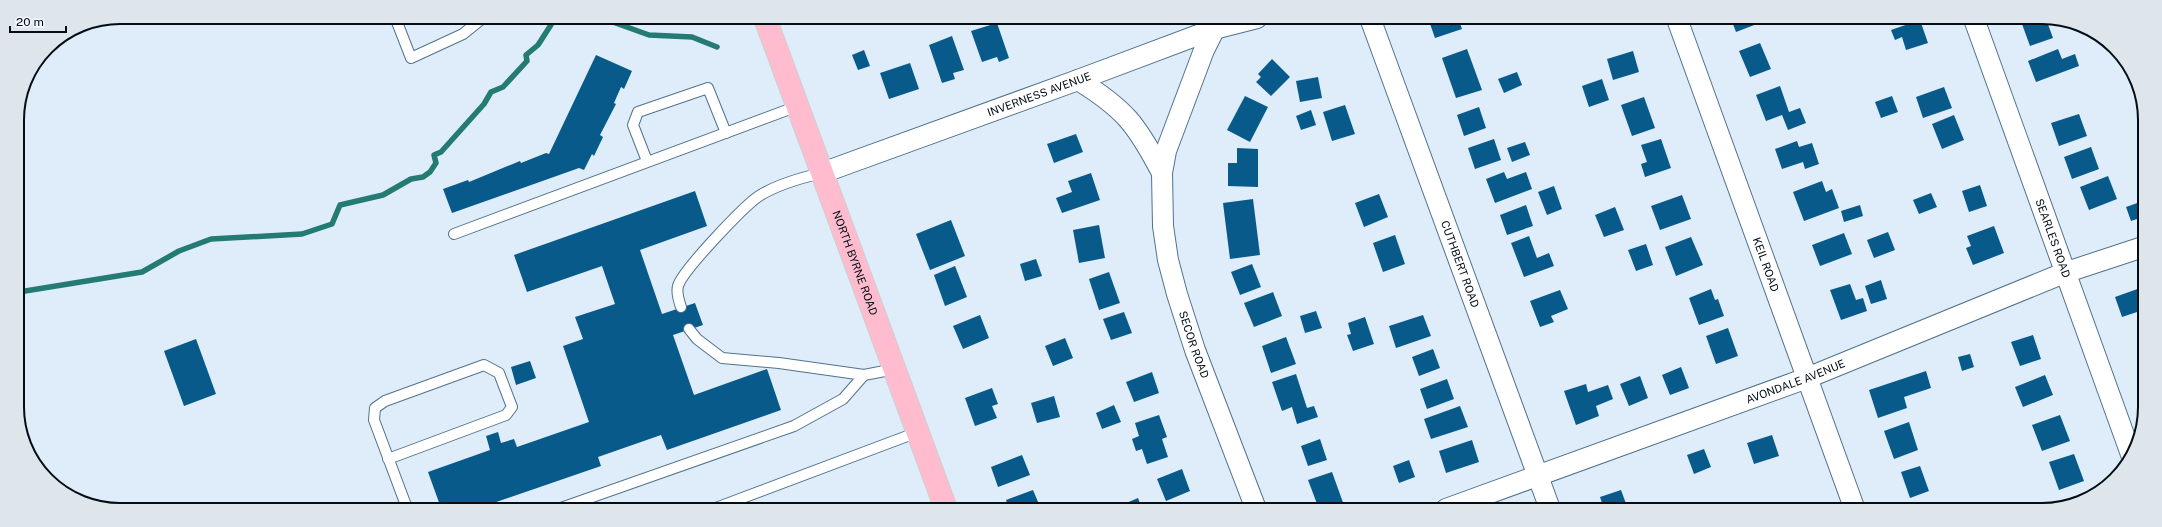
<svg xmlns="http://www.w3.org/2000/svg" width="2162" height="527" font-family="'Public Sans',sans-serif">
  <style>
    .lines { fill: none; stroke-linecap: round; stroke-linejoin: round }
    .stream { stroke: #237b73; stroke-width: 5.5 }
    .building { fill: #085a8b }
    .service-casing { stroke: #52728d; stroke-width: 12 }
    .minor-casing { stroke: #52728d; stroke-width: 22 }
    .primary-casing { stroke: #cccfd0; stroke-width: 24 }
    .service { stroke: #fff; stroke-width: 10 }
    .minor { stroke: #fff; stroke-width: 20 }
    .primary { stroke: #ffbcce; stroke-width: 22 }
    .labels { text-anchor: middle; stroke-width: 4; stroke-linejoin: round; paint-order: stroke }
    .street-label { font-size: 11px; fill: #020d16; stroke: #f1f9ff }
    .rim { fill: none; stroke: #020d16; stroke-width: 2 }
  </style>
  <rect width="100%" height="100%" fill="#deedf9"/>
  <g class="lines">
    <g class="stream">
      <polyline points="599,17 649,35 692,37 717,47"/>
      <polyline points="19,341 19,292 142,272 179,251 211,239 302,234 332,224 340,205 383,195 411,179 423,177 430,172 436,163 434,155 441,152 484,104 491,92 503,87 527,61 526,55 538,45 556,17"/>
    </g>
  </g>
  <g class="building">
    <polygon points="1080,18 1100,18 1083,25"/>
    <polygon points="1428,18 1458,18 1462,29 1435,38"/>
    <polygon points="1731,19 1761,19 1762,22 1736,32"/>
    <polygon points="2036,19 2046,19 2053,38 2030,46 2022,24"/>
    <polygon points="1920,20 1928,43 1906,50 1902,37 1895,40 1891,30"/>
    <polygon points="997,23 1009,58 999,62 997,57 982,62 971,31"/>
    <polygon points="952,36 964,70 953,73 955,79 942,83 929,45"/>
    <polygon points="1760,43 1771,69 1750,77 1739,51"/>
    <polygon points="1467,49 1482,90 1456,98 1442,58"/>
    <polygon points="2058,49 2062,59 2075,54 2079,66 2036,82 2028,61"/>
    <polygon points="864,50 870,66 858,70 852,55"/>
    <polygon points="1633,51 1639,72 1613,80 1607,59"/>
    <polygon points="596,55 632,71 624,89 621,87 614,103 616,104 600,135 603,137 594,156 592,154 584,170 579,168 452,213 443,189 468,180 469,182 520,161 521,163 546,153 549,154"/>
    <polygon points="1272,59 1290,77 1271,96 1256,82 1261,77 1258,74"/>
    <polygon points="910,63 919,89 889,99 880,73"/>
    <polygon points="1517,72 1522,85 1504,93 1498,79"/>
    <polygon points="1318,77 1322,98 1300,102 1296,81"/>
    <polygon points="1602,79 1609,100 1589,107 1582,86"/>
    <polygon points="1780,86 1789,112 1800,108 1806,123 1788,130 1782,115 1766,121 1756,95"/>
    <polygon points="1944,87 1952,108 1923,118 1916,97"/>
    <polygon points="1245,96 1268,107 1250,142 1227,130"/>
    <polygon points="1892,96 1898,112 1881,118 1875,102"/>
    <polygon points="1644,97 1655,128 1632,136 1621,105"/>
    <polygon points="1345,105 1355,134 1332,141 1323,112"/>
    <polygon points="1479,107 1486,128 1464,136 1457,115"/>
    <polygon points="1311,110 1316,125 1301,130 1296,116"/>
    <polygon points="2079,114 2087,136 2059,146 2051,123"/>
    <polygon points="1954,115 1964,140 1942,149 1932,124"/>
    <polygon points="1076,134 1083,152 1054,163 1047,144"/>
    <polygon points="1494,139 1501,160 1475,169 1468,148"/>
    <polygon points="1661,139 1671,168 1645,177 1641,164 1647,162 1641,145"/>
    <polygon points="1797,141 1799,147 1812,143 1819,164 1805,169 1803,162 1782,169 1775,149"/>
    <polygon points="1525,142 1530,155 1512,162 1507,148"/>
    <polygon points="2091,147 2099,169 2072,179 2064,157"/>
    <polygon points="1237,148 1258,149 1258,187 1228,186 1228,163 1237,163"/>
    <polygon points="1504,172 1507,179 1526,172 1532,189 1495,203 1486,179"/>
    <polygon points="1091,173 1100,200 1062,213 1056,198 1072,192 1068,181"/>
    <polygon points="2108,176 2117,199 2089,210 2080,187"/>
    <polygon points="1822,181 1826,192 1832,189 1839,208 1804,221 1793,192"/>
    <polygon points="1980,185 1987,206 1969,212 1962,191"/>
    <polygon points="1554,186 1562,209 1547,215 1538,192"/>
    <polygon points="695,191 707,226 640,250 662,314 695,303 703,325 673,335 694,395 767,369 781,410 667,450 661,435 598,457 601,466 479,508 441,508 428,472 490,450 486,436 498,432 501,443 514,439 517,447 589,422 563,346 583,339 575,317 615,304 602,266 527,292 514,255"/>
    <polygon points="1931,193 1937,207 1919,214 1913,200"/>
    <polygon points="1379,194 1388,217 1364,227 1355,203"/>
    <polygon points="1682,195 1691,219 1660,230 1651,206"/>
    <polygon points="1253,199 1260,255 1230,259 1223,203"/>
    <polygon points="2143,201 2143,217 2131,221 2126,207"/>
    <polygon points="1526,205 1533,226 1507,235 1500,215"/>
    <polygon points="1860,205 1863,216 1844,222 1841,211"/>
    <polygon points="1615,207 1624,230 1604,237 1595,215"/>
    <polygon points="951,220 965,256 930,270 916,234"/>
    <polygon points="1099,225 1105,258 1079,263 1073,230"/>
    <polygon points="1994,226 2004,253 1973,265 1966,248 1971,246 1967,236"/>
    <polygon points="1888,232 1895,250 1874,258 1867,240"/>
    <polygon points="1844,233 1852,254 1820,266 1812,245"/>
    <polygon points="1395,235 1405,264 1383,272 1373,243"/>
    <polygon points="1529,236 1537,258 1549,253 1554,266 1524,277 1511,243"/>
    <polygon points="1691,237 1703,265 1676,276 1665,247"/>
    <polygon points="1646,244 1653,265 1636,271 1628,250"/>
    <polygon points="1036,259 1042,276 1025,281 1020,264"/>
    <polygon points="1252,264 1261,287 1240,295 1231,272"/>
    <polygon points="955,266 967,297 945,306 934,275"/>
    <polygon points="1109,272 1120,303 1099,310 1089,279"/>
    <polygon points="1881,280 1887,299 1871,304 1865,286"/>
    <polygon points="1850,284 1856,300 1863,298 1867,311 1841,320 1830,290"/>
    <polygon points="2143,287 2143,310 2122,317 2115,297"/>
    <polygon points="1711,289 1715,300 1718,299 1724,316 1699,325 1689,298"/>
    <polygon points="1560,290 1568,309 1551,316 1554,322 1540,327 1530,301"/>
    <polygon points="1273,292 1282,316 1254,327 1244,303"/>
    <polygon points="1316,311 1322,328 1305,333 1300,316"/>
    <polygon points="1124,312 1132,333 1111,340 1103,319"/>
    <polygon points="980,315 989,338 963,349 953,326"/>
    <polygon points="1423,315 1431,336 1396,348 1389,326"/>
    <polygon points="1365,317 1374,344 1353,351 1347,335 1351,334 1348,323"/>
    <polygon points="1728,328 1738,356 1716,364 1706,336"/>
    <polygon points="2033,335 2041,359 2020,366 2011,342"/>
    <polygon points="1286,337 1296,364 1271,373 1262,346"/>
    <polygon points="1065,338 1073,358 1053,366 1045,346"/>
    <polygon points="196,339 216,394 184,406 164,351"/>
    <polygon points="1433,349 1440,368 1419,376 1412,357"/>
    <polygon points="1970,354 1974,367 1962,371 1958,357"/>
    <polygon points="530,361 536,378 516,385 511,367"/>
    <polygon points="1681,367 1689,388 1670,395 1662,375"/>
    <polygon points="1926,371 1931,388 1904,397 1907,408 1878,418 1869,390"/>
    <polygon points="1152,372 1159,393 1134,402 1126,382"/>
    <polygon points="1296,374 1307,408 1314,406 1318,417 1297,424 1292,407 1282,411 1272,382"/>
    <polygon points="2045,375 2053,395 2023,407 2015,387"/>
    <polygon points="1640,376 1648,398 1629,406 1620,384"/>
    <polygon points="1447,379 1454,399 1427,409 1420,389"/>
    <polygon points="1586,384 1588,392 1608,385 1613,399 1596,406 1599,416 1576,425 1564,391"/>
    <polygon points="992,388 998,404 992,406 997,418 975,426 965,398"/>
    <polygon points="1054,396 1060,417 1037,423 1031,403"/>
    <polygon points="1114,405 1121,422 1102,429 1096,413"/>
    <polygon points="1460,406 1468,427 1431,439 1424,419"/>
    <polygon points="1159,415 1167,437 1162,439 1168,457 1147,464 1142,449 1136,451 1132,439 1139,436 1135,423"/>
    <polygon points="2060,415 2070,441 2042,451 2032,425"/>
    <polygon points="1909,422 1918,450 1894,459 1884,431"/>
    <polygon points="1772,435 1779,456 1754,464 1747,443"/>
    <polygon points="1320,439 1327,460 1308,466 1301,446"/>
    <polygon points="1472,440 1479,462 1446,473 1439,451"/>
    <polygon points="1704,449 1711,467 1694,474 1687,455"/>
    <polygon points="2074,454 2084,481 2059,490 2049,462"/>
    <polygon points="1022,455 1030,475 998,487 991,467"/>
    <polygon points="1409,460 1415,477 1399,483 1393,466"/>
    <polygon points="1920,466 1929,491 1910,498 1901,472"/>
    <polygon points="1182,469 1190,491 1166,501 1157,479"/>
    <polygon points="1332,472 1345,508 1319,509 1308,480"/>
    <polygon points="1033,490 1041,509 1009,509 1006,500"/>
    <polygon points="1621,490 1628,509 1604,509 1600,497"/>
    <polygon points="1138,498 1142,509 1126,509 1124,504"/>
    <polygon points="1194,503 1196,509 1179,509"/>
    <polygon points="1938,503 1940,510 1922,510 1922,509"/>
  </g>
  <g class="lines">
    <defs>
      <g id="service">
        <polyline points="395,17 411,58 463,34 484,17"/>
        <polyline points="647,161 633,125 638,112 708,88 726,133"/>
        <polyline points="454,234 798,106"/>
        <path d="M681 307C679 301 676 293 678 286 682 271 744 206 759 196 778 184 800 178 822 173"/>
        <polyline points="689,329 697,339 722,358 779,363 864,375 895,369"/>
        <polyline points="388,459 506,415 512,407 499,373 484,365 385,401 375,408 374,420 407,508"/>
        <polyline points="561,508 794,426 843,399 864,375"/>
        <polyline points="713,509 918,432"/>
      </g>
      <g id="minor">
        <path id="s1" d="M1220 18 1204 50 1166 151 1162 173 1163 226 1168 260 1177 294 1195 350 1256 509"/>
        <path id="s2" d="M1370 18 1550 509"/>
        <path id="s3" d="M1677 19 1855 510"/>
        <path id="s4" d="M1974 19 2132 457"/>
        <path d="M1078 80C1125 109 1137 125 1162 173"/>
        <path id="s5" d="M822 173 1078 80 1214 29 1257 18"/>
        <path id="s6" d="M1446 509 1807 378 2064 273 2143 247"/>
      </g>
      <g id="primary">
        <path id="s7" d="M765 18 946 509"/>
      </g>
    </defs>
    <use href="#service" class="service-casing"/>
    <use href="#minor" class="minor-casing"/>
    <use href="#primary" class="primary-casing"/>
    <use href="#service" class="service"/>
    <use href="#minor" class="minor"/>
    <use href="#primary" class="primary"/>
  </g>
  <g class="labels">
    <g class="street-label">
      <text dy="4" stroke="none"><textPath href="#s5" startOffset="231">INVERNESS AVENUE</textPath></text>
      <text dy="4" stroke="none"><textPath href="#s4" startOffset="233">SEARLES ROAD</textPath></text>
      <text dy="4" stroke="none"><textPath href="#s7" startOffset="261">NORTH BYRNE ROAD</textPath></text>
      <text dy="4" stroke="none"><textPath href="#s2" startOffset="262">CUTHBERT ROAD</textPath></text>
      <text dy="4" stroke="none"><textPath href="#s3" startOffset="261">KEIL ROAD</textPath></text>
      <text dy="4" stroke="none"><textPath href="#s1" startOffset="342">SECOR ROAD</textPath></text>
      <text dy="4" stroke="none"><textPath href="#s6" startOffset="372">AVONDALE AVENUE</textPath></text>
    </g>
  </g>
  <path d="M0 0H2162V527H0ZM120 24H2042A96 96 0 0 1 2138 120V407A96 96 0 0 1 2042 503H120A96 96 0 0 1 24 407V120A96 96 0 0 1 120 24Z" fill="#dee6ec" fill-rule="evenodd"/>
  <path class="rim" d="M120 24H2042A96 96 0 0 1 2138 120V407A96 96 0 0 1 2042 503H120A96 96 0 0 1 24 407V120A96 96 0 0 1 120 24Z"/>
  <path d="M10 26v6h56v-6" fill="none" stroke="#020d16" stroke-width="2"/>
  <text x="16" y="26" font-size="12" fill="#020d16" stroke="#f1f9ff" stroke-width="3" paint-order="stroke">20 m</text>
</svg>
